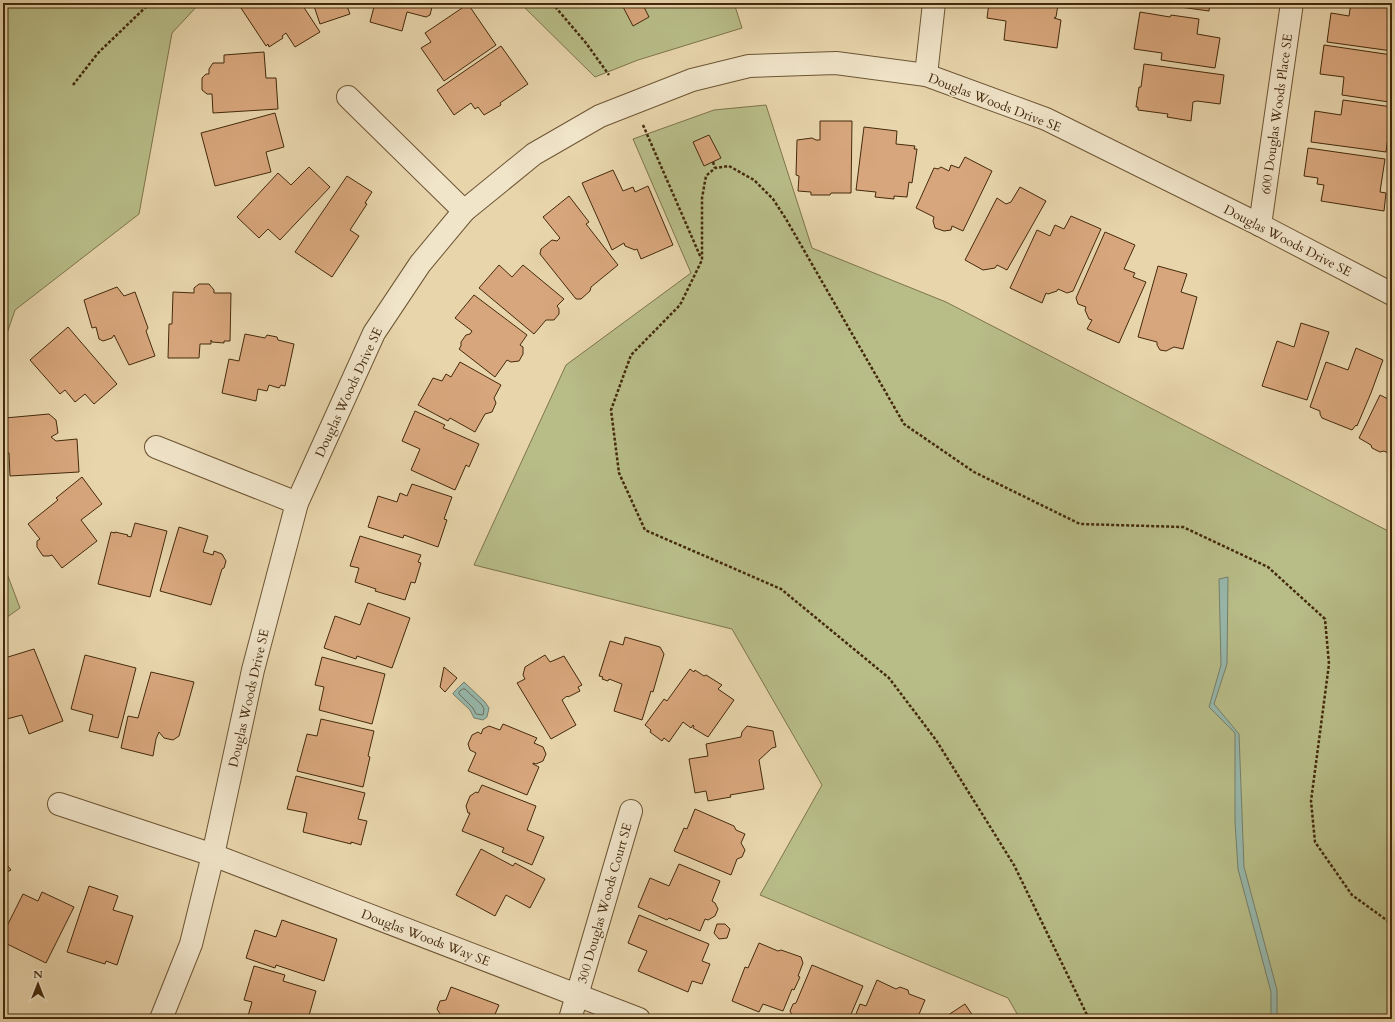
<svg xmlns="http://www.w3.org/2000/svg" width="1395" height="1022" font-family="Cardo,serif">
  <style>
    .green { fill: #b8bd88; stroke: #7e744a }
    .water { fill: #97b8ac; stroke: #767f6c }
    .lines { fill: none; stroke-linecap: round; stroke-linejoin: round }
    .shore { stroke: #6e715c; stroke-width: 1 }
    .building { fill: #d8a67c; stroke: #442a0c }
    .minor-casing { stroke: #6d5534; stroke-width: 24 }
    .path { stroke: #442a0c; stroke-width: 2.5; stroke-dasharray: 3 2; stroke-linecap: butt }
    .minor { stroke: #f0e4c9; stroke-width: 22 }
    .labels { text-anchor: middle; stroke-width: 3; stroke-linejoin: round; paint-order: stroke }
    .street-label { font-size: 13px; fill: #442a0c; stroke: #f0e4c9 }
  </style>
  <rect width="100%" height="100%" fill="#e8d5ac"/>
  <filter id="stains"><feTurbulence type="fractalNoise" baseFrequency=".005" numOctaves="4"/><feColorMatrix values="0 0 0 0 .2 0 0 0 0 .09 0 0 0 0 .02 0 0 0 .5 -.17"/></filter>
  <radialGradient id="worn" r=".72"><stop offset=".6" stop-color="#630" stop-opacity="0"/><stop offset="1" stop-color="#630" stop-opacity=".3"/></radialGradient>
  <g class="green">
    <polygon points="3,3 200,3 172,33 139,214 15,310 3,345"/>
    <polygon points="520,3 734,3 742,28 638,60 595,77"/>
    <polygon points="766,105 812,248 946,302 1392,533 1392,1019 1020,1019 1008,998 760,895 822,785 732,629 474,565 566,365 691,273 633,139 714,110"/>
    <polygon points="3,563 20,608 3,620"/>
  </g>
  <g class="water">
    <polygon points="1228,577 1227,664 1214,704 1239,734 1244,867 1277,990 1277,1019 1271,1019 1271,992 1238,869 1235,822 1235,733 1209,707 1221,665 1219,579"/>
    <polygon points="464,682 485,702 489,708 487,717 483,720 474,718 470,710 453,694 453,693"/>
  </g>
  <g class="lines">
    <polygon class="shore" points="463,689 465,689 482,705 484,709 483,715 476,714 473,708 459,694 459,692"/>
  </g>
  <g class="building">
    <polygon points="242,3 301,3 320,32 295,47 286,33 282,36 283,38 269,47 268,44 266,46 239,5"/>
    <polygon points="313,3 354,3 347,6 350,14 320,24"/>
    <polygon points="375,3 433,3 430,15 426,17 407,12 402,31 370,22"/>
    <polygon points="621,3 642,3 649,17 633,26"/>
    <polygon points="761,3 807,3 761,5"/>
    <polygon points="989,3 1056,3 1058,5 1056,17 1054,18 1061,20 1057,48 1004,40 1006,21 987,18"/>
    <polygon points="1158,3 1210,3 1209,11 1158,4"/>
    <polygon points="1351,3 1380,3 1392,5 1392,51 1327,42 1331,13 1349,16"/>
    <polygon points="468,4 496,45 444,81 421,48 431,42 425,33"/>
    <polygon points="1140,12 1170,17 1171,15 1199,19 1197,34 1220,38 1215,68 1161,60 1162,53 1134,49"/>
    <polygon points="1324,45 1392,55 1392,82 1389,102 1342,95 1344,77 1320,74"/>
    <polygon points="501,46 528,84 500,103 501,105 484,115 478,107 475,109 471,103 454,115 437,90"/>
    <polygon points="264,52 266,78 276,78 278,109 213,113 212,94 207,94 202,90 202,78 206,74 209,74 209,69 213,63 224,63 224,55"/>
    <polygon points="1144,64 1224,75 1220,104 1197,101 1193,102 1191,121 1167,117 1168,114 1138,110 1138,107 1136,107 1139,87 1141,87"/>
    <polygon points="1343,100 1392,107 1386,152 1311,142 1315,111 1341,115"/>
    <polygon points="275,113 284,147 266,152 271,172 215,186 201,133"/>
    <polygon points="820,121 852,121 851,193 831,193 830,195 811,195 811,192 798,191 799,176 796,175 797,140 812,138 816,140 820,140"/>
    <polygon points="864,127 897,131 896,144 915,146 914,149 917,149 912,183 909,182 907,197 894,196 894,199 875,197 876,192 856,190"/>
    <polygon points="709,135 721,158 704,166 693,142"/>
    <polygon points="1308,148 1385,159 1380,192 1386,193 1384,211 1321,201 1324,185 1317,184 1318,178 1304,176"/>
    <polygon points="965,157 992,171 963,231 952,226 951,230 944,231 935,228 933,221 934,217 916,208 934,168 938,169 941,167 949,171 951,165 959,168"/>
    <polygon points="309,167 330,187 280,240 268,229 259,238 237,217 278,173 291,185"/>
    <polygon points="613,170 623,191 633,187 635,192 648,186 673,245 641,259 637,249 635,250 625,246 624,243 612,250 582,183"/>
    <polygon points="347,176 372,192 365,203 367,204 350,230 359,236 332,277 295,252"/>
    <polygon points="1020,187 1046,201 1007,270 997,265 995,268 983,270 965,260 997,198 1006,204 1011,202"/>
    <polygon points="569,196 589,222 586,224 618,265 591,287 590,291 581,299 576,299 540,254 541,249 552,240 557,241 560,238 543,217"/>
    <polygon points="1071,216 1101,229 1073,291 1067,293 1058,289 1057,291 1048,294 1046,293 1042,303 1010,288 1037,230 1050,236 1055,225 1064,229"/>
    <polygon points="1105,232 1135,245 1124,269 1135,273 1133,277 1146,282 1119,343 1087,329 1092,320 1089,319 1085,310 1086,307 1078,304 1076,298"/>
    <polygon points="499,265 512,277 523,265 564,299 557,306 559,309 559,314 554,320 546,320 534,334 479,288"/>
    <polygon points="1158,266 1187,274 1181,292 1197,297 1183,349 1174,347 1166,351 1160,350 1157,345 1157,342 1138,337"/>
    <polygon points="199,284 209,284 214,290 214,293 231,293 230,341 224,341 224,343 212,342 211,340 211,344 200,344 199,358 168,358 169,324 172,324 173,292 194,293 194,288"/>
    <polygon points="117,287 124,296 135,292 148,328 146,331 155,356 129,365 114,335 112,338 103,341 99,339 96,327 92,328 84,300"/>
    <polygon points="474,295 527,335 520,345 523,347 523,354 519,361 511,362 507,360 495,377 459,349 461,346 461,342 466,335 470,334 472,331 455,318"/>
    <polygon points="1301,323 1329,332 1307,400 1262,386 1277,341 1294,347"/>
    <polygon points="68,327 117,384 94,404 85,394 75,402 65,390 60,394 30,360"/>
    <polygon points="245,334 265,338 267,335 277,337 278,340 294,344 285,386 281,385 279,388 269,385 267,391 258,389 256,401 222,393 229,359 239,361"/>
    <polygon points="1356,348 1383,360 1371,393 1357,426 1356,425 1352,430 1322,418 1320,414 1320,411 1310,407 1326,362 1348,370"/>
    <polygon points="460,362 501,385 494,398 496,403 492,412 485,414 475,432 450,418 448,421 418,405 433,378 442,381 446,374 451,377"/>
    <polygon points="1380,395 1392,401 1392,455 1384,451 1380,452 1372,448 1371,445 1359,438"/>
    <polygon points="415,411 445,425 443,428 479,444 469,467 466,465 455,490 411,470 420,449 402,441"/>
    <polygon points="49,414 56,420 58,433 51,437 56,441 77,439 79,472 10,476 9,453 3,449 3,437 6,434 5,418"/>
    <polygon points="82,477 102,504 81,520 97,541 62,568 52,555 49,556 43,556 37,547 37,541 40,539 28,524 58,500 56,498"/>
    <polygon points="412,484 452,497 444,519 447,520 438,547 404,535 403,538 368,527 378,496 397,502 400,493 407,496"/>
    <polygon points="135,523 167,531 150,597 98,584 111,532 115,533 115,532 128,535 127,536 131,537"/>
    <polygon points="179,527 208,536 203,552 213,555 214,551 222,554 226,561 224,568 222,569 211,605 160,591"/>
    <polygon points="360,536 421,555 418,562 421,563 415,583 411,582 405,600 375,591 376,589 355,582 359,568 350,566"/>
    <polygon points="368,603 410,618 392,668 357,656 356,659 324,648 335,616 360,625"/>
    <polygon points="625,637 660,647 664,654 653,692 651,691 642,720 614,711 622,684 609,679 608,681 602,679 603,677 599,676 610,641 623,645"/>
    <polygon points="34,649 63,721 29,734 22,715 3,720 3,655 8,657"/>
    <polygon points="85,655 136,668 118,738 89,731 93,715 71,709"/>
    <polygon points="545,655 550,662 564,656 582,685 578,687 580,691 568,697 567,696 562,700 576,725 551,739 517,683 525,679 523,675 525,667"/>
    <polygon points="322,657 385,674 372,724 319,710 324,687 315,685"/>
    <polygon points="444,667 457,678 445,692 440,687"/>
    <polygon points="690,669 694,672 695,670 704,676 706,675 722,685 718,689 734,700 708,737 693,728 694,726 693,725 691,728 683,722 669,742 664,738 662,741 650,732 651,730 645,725 664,699 667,701"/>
    <polygon points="151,672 194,682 179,736 173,740 164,738 159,732 156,739 153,756 121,748 128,716 138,718"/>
    <polygon points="321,719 374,731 368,756 370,757 363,787 297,771 307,734 317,736"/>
    <polygon points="503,724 537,738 534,743 543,747 546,754 543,761 536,764 533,763 533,764 539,767 527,795 468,771 476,753 470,750 468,744 472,735 478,732 481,734 483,729 489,726 500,730"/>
    <polygon points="747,726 773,731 776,747 772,748 759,760 764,789 730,795 731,797 708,801 706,791 695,793 689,759 708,756 706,744 741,737 742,732"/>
    <polygon points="296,776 365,793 358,819 367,821 361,845 351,842 351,844 303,832 307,813 287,809"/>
    <polygon points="482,785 536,806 527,830 544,837 532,865 502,852 504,848 462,831 470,813 468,813 466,806 470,796 476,792 478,793"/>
    <polygon points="695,809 734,826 736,830 745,834 741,843 745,850 742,857 737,859 731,875 674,851 684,828 687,829"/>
    <polygon points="481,849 513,866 515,863 545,879 530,908 506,895 495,916 456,895"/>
    <polygon points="3,860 11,870 3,874"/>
    <polygon points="679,864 720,881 712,901 715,903 718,909 715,916 708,920 705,919 700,931 669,918 667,920 638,907 650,878 669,886"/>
    <polygon points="89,886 118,896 113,910 133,916 117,965 106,961 105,964 67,952"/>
    <polygon points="42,892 74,907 46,963 3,942 3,934 23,894 38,901"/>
    <polygon points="639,915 709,944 702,961 710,964 702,984 692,981 688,992 638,971 647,951 628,943"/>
    <polygon points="282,920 337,939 324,981 276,965 275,968 246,958 255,930 276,937"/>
    <polygon points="717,924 725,924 730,929 727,938 719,939 714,933"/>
    <polygon points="759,943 778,951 781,950 801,957 803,963 798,976 800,977 794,990 792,989 783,1011 763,1004 759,1012 732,1001 745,967 748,968"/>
    <polygon points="812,965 863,986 849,1019 794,1019 790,1011 793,1004 796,1003"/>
    <polygon points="254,966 285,975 283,981 316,991 308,1019 257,1019 248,1016 252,1002 244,1000"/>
    <polygon points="877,980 896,989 900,987 908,990 909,994 925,1000 917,1019 854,1019 860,1004 866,1006"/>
    <polygon points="451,987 499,1005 493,1019 441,1019 442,1017 437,1009 440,1001 446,1000"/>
    <polygon points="965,1004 973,1016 978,1019 942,1019"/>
  </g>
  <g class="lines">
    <defs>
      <g id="minor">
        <polyline points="926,75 934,3"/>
        <polyline points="348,97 464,211"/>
        <polyline points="1260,225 1292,3"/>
        <polyline points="156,447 297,503"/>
        <polyline points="59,804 213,855 639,1019"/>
        <polyline points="161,1019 191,944 213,855 253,670 297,503 374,333 420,264 464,211 534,154 600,116 692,80 749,66 836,63 926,75 1046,119 1260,225 1392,294"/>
        <polyline points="570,1019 631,811"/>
      </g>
    </defs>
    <use href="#minor" class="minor-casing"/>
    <g class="path">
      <polyline points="552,3 586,43 609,75"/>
      <polyline points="73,85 98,53 150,3"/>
      <polyline points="643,125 701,258"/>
      <polyline points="713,162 715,168"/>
      <polyline points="1089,1019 1014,865 936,740 889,678 781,589 645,530 619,473 611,410 631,355 680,305 702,260 702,198 706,176 715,168 729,166 754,180 773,199 786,219 904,424 974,472 1080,524 1183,527 1268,567 1325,619 1329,664 1311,801 1315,842 1352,895 1392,924"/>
    </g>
    <use href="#minor" class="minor"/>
  </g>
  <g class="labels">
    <g class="street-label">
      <text transform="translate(995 102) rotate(21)" y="5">Douglas Woods Drive SE</text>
      <text transform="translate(1276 114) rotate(-82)" y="5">600 Douglas Woods Place SE</text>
      <text transform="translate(1288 240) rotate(27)" y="5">Douglas Woods Drive SE</text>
      <text transform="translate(348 392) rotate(-65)" y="5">Douglas Woods Drive SE</text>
      <text transform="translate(248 698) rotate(-77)" y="5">Douglas Woods Drive SE</text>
      <text transform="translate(604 903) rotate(-74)" y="5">300 Douglas Woods Court SE</text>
      <text transform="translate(426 937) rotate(21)" y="5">Douglas Woods Way SE</text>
    </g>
  </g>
  <rect width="1395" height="1022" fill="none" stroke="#e8d5ac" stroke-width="16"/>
  <rect x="4" y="4" width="1387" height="1014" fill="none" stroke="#442a0c" stroke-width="2"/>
  <rect x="8" y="8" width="1379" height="1006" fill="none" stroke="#442a0c"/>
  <g transform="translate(38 984)" stroke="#f0e4c9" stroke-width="3" paint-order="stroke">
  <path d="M0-3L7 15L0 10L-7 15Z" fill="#442a0c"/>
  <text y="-6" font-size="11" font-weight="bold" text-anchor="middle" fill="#442a0c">N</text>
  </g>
  <rect width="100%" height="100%" filter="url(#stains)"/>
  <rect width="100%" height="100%" fill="url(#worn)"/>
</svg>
